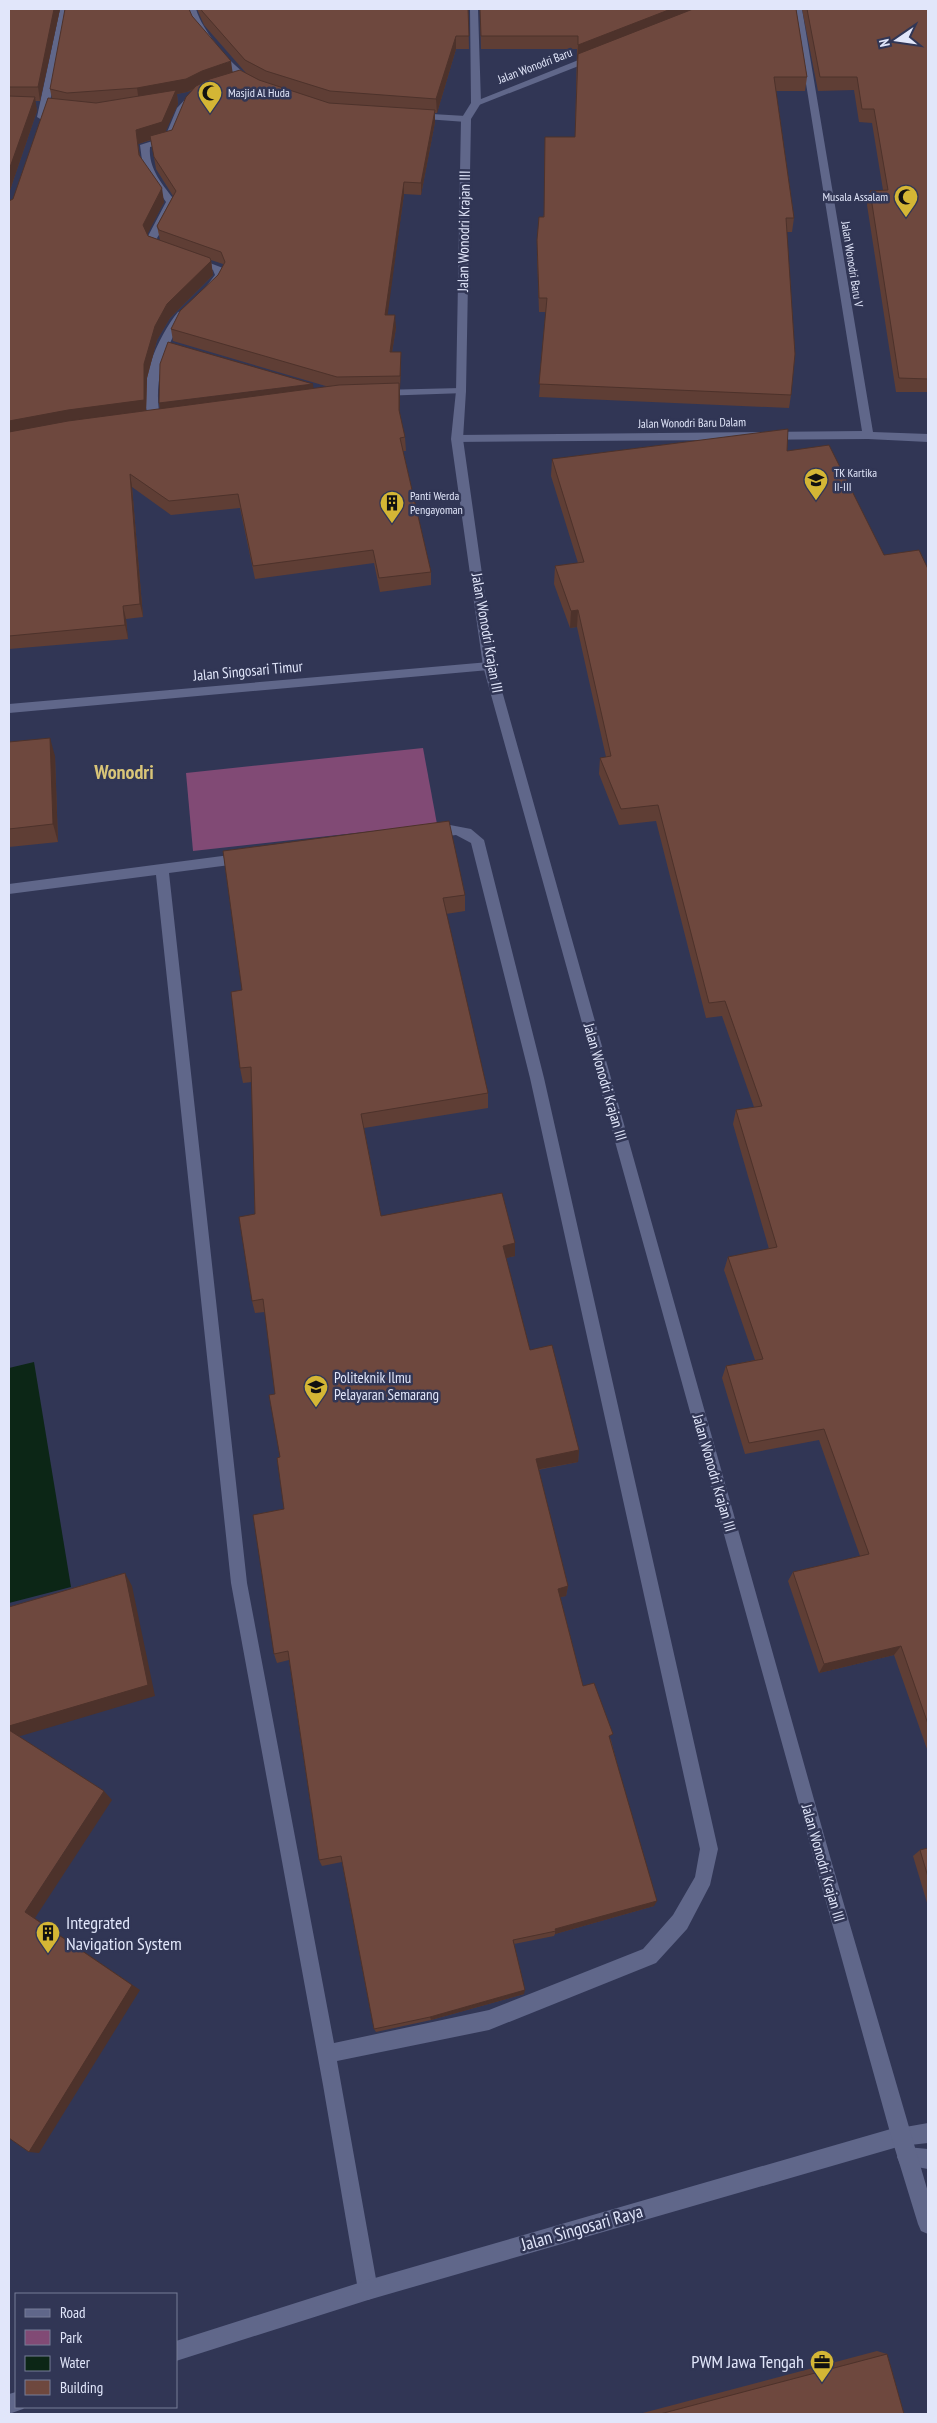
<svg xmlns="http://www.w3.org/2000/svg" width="937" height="2423" font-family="'PT Sans Narrow',sans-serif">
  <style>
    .green { fill: #814a75 }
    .water { fill: #0c2616 }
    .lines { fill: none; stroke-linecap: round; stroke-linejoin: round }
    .service { fill: #60678a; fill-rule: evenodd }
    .pedestrian { fill: #60678a; fill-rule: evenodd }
    .minor { fill: #60678a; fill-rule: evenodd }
    .tertiary { fill: #60678a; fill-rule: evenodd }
    .secondary { fill: #60678a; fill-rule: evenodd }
    .wall { fill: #5f3e35; fill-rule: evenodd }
    .shaded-wall { fill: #4d322b }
    .building { fill: #6e483e; stroke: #4d322b }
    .labels { text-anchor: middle; stroke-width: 5; stroke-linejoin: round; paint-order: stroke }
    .far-street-label { font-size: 12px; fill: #e1e6fa; stroke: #313655 }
    .far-poi-label { font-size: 12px; fill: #e1e6fa; stroke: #313655; text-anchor: start }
    .street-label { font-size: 15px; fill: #e1e6fa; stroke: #313655 }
    .poi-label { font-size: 15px; fill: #e1e6fa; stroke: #313655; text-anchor: start }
    .near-poi-label { font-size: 18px; fill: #e1e6fa; stroke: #313655; text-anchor: start }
    .near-street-label { font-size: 18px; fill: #e1e6fa; stroke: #313655 }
    .district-label { font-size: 20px; font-weight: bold; fill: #d9c578; stroke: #313655 }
  </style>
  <rect width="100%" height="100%" fill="#313655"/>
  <polygon class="green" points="423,748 437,824 193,851 186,773"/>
  <polygon class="water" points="34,1362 71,1587 9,1603 9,1368"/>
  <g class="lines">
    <polygon class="service" points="450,825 471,829 484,840 544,1078 718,1849 710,1885 687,1929 656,1963 489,2030 337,2061 378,2290 375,2297 368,2300 361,2297 358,2290 323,2085 231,1583 156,875 9,894 9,884 245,853 252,858 245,863 169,873 247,1583 334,2043 489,2010 643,1949 673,1915 695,1877 700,1849 530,1078 471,843 456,835 432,838 425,833 432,828"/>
    <polygon class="pedestrian" points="907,2147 928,2149 928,2169 900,2164 897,2157 900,2150"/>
    <g class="minor">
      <polygon points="60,9 68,9 47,117 42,120 37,117"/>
      <path d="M188 9H196C202 31 235 71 256 80V84H250L239 79 195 29 189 19Z"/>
      <polygon points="794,9 802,9 873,432 928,434 928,442 868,439 453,442 453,436 457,435 862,431"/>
      <polygon points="596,53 601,56 599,58 479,105 471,103"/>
      <path d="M192 92 200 94 187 108 172 141 150 147C148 169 163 185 176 202L170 217 157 238 159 244 170 250 165 253 151 248 147 238 166 202 143 168 140 145 165 137 177 108Z"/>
      <polygon points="415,113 466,116 471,119 466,122 412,118 412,114"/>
      <polygon points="194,257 223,268 225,275 214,290 206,290 205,288 215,275 213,270 190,262 189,260"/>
      <path d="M182 311 187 314C165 345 153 379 160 417L154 421 150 419C134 389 158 336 178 312Z"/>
      <polygon points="461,388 466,391 465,393 380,396 375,393 380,390"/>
      <polygon points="489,662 495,666 489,670 9,713 9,704"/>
      <polygon points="901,2126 908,2129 911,2136 908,2143 901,2146 368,2300 176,2361 176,2341 368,2280"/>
      <polygon points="16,2392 16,2407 25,2407 23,2409 9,2414 9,2394"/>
    </g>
    <polygon class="tertiary" points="928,2123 928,2143 901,2146 894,2143 891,2136 894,2129"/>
    <polygon class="secondary" points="470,9 478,9 481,103 471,119 466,391 463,439 495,666 831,1860 928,2192 928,2234 921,2231 918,2224 891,2136 483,666 451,439 456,391 461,119 471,103"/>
  </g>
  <g class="wall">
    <polygon points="9,9 60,9 40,101 35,101 37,111 9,193"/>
    <path d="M197 9H468L469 49H456L437 113H435V122L421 195 404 194 387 315 396 328 392 352 401 364 400 388 399 414 405 437 406 451H403L431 572V585L380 592 374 563 255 579 240 508 171 515 132 487 143 617 126 619 128 639 9 649V201L13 199 52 99 50 89 192 16 232 72 246 73 204 25ZM193 90 172 130 165 132 178 104 177 94 187 92ZM151 140 156 169 173 196 157 226 160 240 148 236 147 234 164 202 140 156 138 144ZM211 260 223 264V266L218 275 171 329 173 341 329 387 159 403 160 409 146 411 147 378 157 340 170 318 213 275Z"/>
    <polygon points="479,9 796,9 807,77 805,91 776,91 794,218 792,232 787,232 791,395 789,408 539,397 546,312 539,312 537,253 537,240 543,217 575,137 577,49 481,49 480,9"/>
    <polygon points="802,9 928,9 928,392 896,392 867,205 870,191 883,190 872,123 859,122 854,90 818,91"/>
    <polygon points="787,451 884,555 928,569 928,1752 894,1655 819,1673 788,1581 793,1572 860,1556 819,1440 745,1454 722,1378 726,1366 755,1360 724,1270 728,1257 769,1249 733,1124 736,1110 754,1107 722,1016 706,1018 656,821 619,825 599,774 600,758 606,757 577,627 570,628 554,584 555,566 578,563 551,476 552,459"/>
    <polygon points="9,742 55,756 58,842 9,847"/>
    <polygon points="223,851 465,895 465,911 446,914 488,1093 488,1108 364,1128 381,1216 515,1243 515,1256 506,1258 530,1350 579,1450 578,1462 538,1470 568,1586 566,1596 560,1597 583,1686 611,1740 654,1906 555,1934 554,1936 514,1944 524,1994 431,2020 376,2032 374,2029 342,1862 322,1866 319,1860 289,1660 277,1663 274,1654 284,1509 275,1394 265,1312 255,1313 252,1301 255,1214 252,1082 243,1083 240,1068 242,990"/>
    <polygon points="928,1848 928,1906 913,1856 920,1850"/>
    <polygon points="877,2351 887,2354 904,2414 639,2414"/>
  </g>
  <g class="shaded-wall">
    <polygon points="54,9 60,9 40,101 38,87"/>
    <polygon points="671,9 705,9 577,59 578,45"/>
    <polygon points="456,36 456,49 437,113 436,99"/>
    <polygon points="231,61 233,75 203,84 187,92 177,94 178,104 164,135 138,144 141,169 136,130 139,102 137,88 202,71"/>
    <polygon points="35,97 37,111 9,193 9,170"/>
    <polygon points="435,110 435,122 421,195 421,183"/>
    <polygon points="404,182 404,194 386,327 385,315"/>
    <polygon points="162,188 164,202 145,239 143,225"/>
    <polygon points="211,261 213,275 170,318 157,340 147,378 146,413 9,435 9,421 144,364 155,326 167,304"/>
    <polygon points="395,315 396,328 390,364 390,352"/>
    <polygon points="401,352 401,364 400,388 400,376"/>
    <polygon points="399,383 400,397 399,424"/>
    <polygon points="313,384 314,392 161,412 159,403"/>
    <polygon points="130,474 132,487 143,617 140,604"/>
    <polygon points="123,606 126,619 128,639 125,625"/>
    <polygon points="578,610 577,627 570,628 571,611"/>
    <polygon points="50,738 55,756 58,842 53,824"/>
    <polygon points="515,1243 515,1256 502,1259 503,1246"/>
    <polygon points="579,1450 578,1462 535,1470 536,1459"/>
    <polygon points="125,1573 132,1586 155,1696 14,1738 9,1732 9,1726"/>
    <polygon points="568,1586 566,1596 556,1598 558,1589"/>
    <polygon points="901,1646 894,1655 819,1673 824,1664"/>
    <polygon points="104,1791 112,1800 35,1918 140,1990 39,2153 29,2152 25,1912"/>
    <polygon points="657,1901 654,1906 555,1934 555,1929"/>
    <polygon points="525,1990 524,1994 431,2020 430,2017"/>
  </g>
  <g class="building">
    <polygon points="9,9 54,9 38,87 9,87"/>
    <polygon points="65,9 189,9 192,16 231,61 202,71 186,79 137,88 67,93 50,89"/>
    <polygon points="201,9 468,9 469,36 456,36 436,99 330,91 266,71 245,60 202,11"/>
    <polygon points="480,9 671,9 578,45 578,36 481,36"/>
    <polygon points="693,9 796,9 807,77 774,77 794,218 786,218 795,354 791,395 539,384 547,298 539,298 537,240 539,217 544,217 545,137 575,137 578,54"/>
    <polygon points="807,9 928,9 928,379 899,378 870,191 888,190 874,109 862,109 857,77 820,77"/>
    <polygon points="240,70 259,80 329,103 435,110 421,183 404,182 385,315 395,315 390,352 401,352 400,376 337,377 171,329 180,311 218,275 225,262 221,252 159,230 157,226 176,191 154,157 150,136 172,130 186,97 196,86 210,79"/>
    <polygon points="176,90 162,122 136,130 139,155 162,188 143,225 148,236 210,258 211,261 167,304 155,326 144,364 144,400 68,410 9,421 9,201 13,199 48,98 96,103"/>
    <polygon points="9,96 35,97 9,170"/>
    <polygon points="168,342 313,384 159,403 160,364"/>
    <polygon points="399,383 399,410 405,437 400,438 431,572 379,578 373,550 253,566 238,494 169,501 130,474 140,604 123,606 125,625 9,636 9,432 68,421 339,385"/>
    <polygon points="788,429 787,451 829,445 884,555 919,550 928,569 928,1724 901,1646 824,1664 793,1572 869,1554 824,1429 749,1443 726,1366 763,1359 728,1257 777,1247 736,1110 762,1106 725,1001 709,1003 658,805 621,809 600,758 611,756 578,610 571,611 555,566 584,562 552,459"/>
    <polygon points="50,738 53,824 9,829 9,742"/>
    <polygon points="449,821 465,895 443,898 488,1093 361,1114 381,1216 502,1193 515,1243 503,1246 530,1350 552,1345 579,1450 536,1459 568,1586 558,1589 583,1686 594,1683 613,1734 609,1736 657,1901 555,1929 556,1931 513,1940 525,1990 430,2017 374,2029 341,1856 319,1860 288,1651 274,1654 253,1515 284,1509 277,1458 280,1457 269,1395 275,1394 263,1299 252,1301 239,1217 255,1214 251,1067 240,1068 231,992 242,990 223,851"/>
    <polygon points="125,1573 148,1685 9,1726 9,1607"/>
    <polygon points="9,1730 104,1791 25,1912 132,1985 29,2152 9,2138"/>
    <polygon points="928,1848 928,1877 920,1850"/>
    <polygon points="887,2354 904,2414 660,2414"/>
  </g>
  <defs>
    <symbol id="mosque-pin" viewBox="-11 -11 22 30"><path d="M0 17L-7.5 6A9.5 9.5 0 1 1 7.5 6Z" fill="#d4b635" stroke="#313655"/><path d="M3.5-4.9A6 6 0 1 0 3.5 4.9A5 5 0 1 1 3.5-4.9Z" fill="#111"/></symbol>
    <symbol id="school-pin" viewBox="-11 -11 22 30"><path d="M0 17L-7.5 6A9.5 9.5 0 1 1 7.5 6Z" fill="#d4b635" stroke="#313655"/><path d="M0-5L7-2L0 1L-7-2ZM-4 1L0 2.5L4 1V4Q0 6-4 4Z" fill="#111"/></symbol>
    <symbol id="building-pin" viewBox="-11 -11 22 30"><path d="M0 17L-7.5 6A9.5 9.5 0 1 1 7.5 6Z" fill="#d4b635" stroke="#313655"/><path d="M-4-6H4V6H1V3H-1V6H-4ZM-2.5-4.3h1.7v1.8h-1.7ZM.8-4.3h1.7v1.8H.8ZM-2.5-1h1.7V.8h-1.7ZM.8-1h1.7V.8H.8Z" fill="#111"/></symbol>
    <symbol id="university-pin" viewBox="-11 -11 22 30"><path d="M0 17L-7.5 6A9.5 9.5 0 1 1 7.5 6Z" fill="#d4b635" stroke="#313655"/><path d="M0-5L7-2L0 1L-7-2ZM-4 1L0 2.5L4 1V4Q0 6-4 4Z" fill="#111"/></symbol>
    <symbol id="office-pin" viewBox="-11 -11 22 30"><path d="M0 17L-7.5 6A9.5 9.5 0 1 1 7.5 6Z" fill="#d4b635" stroke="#313655"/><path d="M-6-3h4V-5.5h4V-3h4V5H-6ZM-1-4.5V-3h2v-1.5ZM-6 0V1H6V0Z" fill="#111"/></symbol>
  </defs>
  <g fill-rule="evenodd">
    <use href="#mosque-pin" x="196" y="79" width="28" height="38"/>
    <use href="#mosque-pin" x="892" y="183" width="28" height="38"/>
    <use href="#school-pin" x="802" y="466" width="28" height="38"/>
    <use href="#building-pin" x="378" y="489" width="28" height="38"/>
    <use href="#university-pin" x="302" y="1373" width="28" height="38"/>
    <use href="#building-pin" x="34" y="1919" width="28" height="38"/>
    <use href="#office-pin" x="808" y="2348" width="28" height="38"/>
  </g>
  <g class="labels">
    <g class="far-street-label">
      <text transform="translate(535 66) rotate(-21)" y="4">Jalan Wonodri Baru</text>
      <text transform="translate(852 264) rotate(81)" y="4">Jalan Wonodri Baru V</text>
      <text transform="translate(692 423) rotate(-1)" y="4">Jalan Wonodri Baru Dalam</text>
    </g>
    <g class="far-poi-label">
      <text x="228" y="97">Masjid Al Huda</text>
      <text x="888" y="201" text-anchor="end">Musala Assalam</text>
      <text x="834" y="477">TK Kartika<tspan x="834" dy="14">II-III</tspan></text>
      <text x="410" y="500">Panti Werda<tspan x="410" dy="14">Pengayoman</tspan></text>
    </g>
    <g class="street-label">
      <text transform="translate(464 231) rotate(-89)" y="5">Jalan Wonodri Krajan III</text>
      <text transform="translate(487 633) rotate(80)" y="5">Jalan Wonodri Krajan III</text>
      <text transform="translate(248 671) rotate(-5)" y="5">Jalan Singosari Timur</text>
      <text transform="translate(605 1082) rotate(74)" y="5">Jalan Wonodri Krajan III</text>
      <text transform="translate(714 1473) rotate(74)" y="5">Jalan Wonodri Krajan III</text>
      <text transform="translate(823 1863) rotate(74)" y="5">Jalan Wonodri Krajan III</text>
    </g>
    <g class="poi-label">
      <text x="334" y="1383">Politeknik Ilmu<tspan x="334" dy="17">Pelayaran Semarang</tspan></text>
    </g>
    <g class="near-poi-label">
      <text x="66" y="1929">Integrated<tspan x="66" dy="21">Navigation System</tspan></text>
      <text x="804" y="2368" text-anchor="end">PWM Jawa Tengah</text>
    </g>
    <g class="near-street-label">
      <text transform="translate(582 2228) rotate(-16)" y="6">Jalan Singosari Raya</text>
    </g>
    <g class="district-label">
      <text x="124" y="779">Wonodri</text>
    </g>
  </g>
  <rect width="937" height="2423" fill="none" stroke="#e1e6fa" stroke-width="20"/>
  <rect x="15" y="2293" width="162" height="115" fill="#313655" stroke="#777c97"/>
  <rect x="25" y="2309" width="25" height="8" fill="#60678a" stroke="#777c97"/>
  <text x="60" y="2318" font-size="15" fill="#e1e6fa">Road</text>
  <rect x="25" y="2330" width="25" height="15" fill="#814a75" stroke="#777c97"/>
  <text x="60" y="2343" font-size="15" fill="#e1e6fa">Park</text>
  <rect x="25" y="2356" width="25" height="15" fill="#0c2616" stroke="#777c97"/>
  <text x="60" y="2368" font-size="15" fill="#e1e6fa">Water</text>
  <rect x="25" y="2380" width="25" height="15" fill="#6e483e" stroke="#777c97"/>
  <text x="60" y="2393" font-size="15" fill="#e1e6fa">Building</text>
  <g transform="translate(897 40) rotate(257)" stroke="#313655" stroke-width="4" paint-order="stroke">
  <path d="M0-4L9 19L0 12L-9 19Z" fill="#e1e6fa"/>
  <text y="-8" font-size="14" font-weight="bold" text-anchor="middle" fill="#e1e6fa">N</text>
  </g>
</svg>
